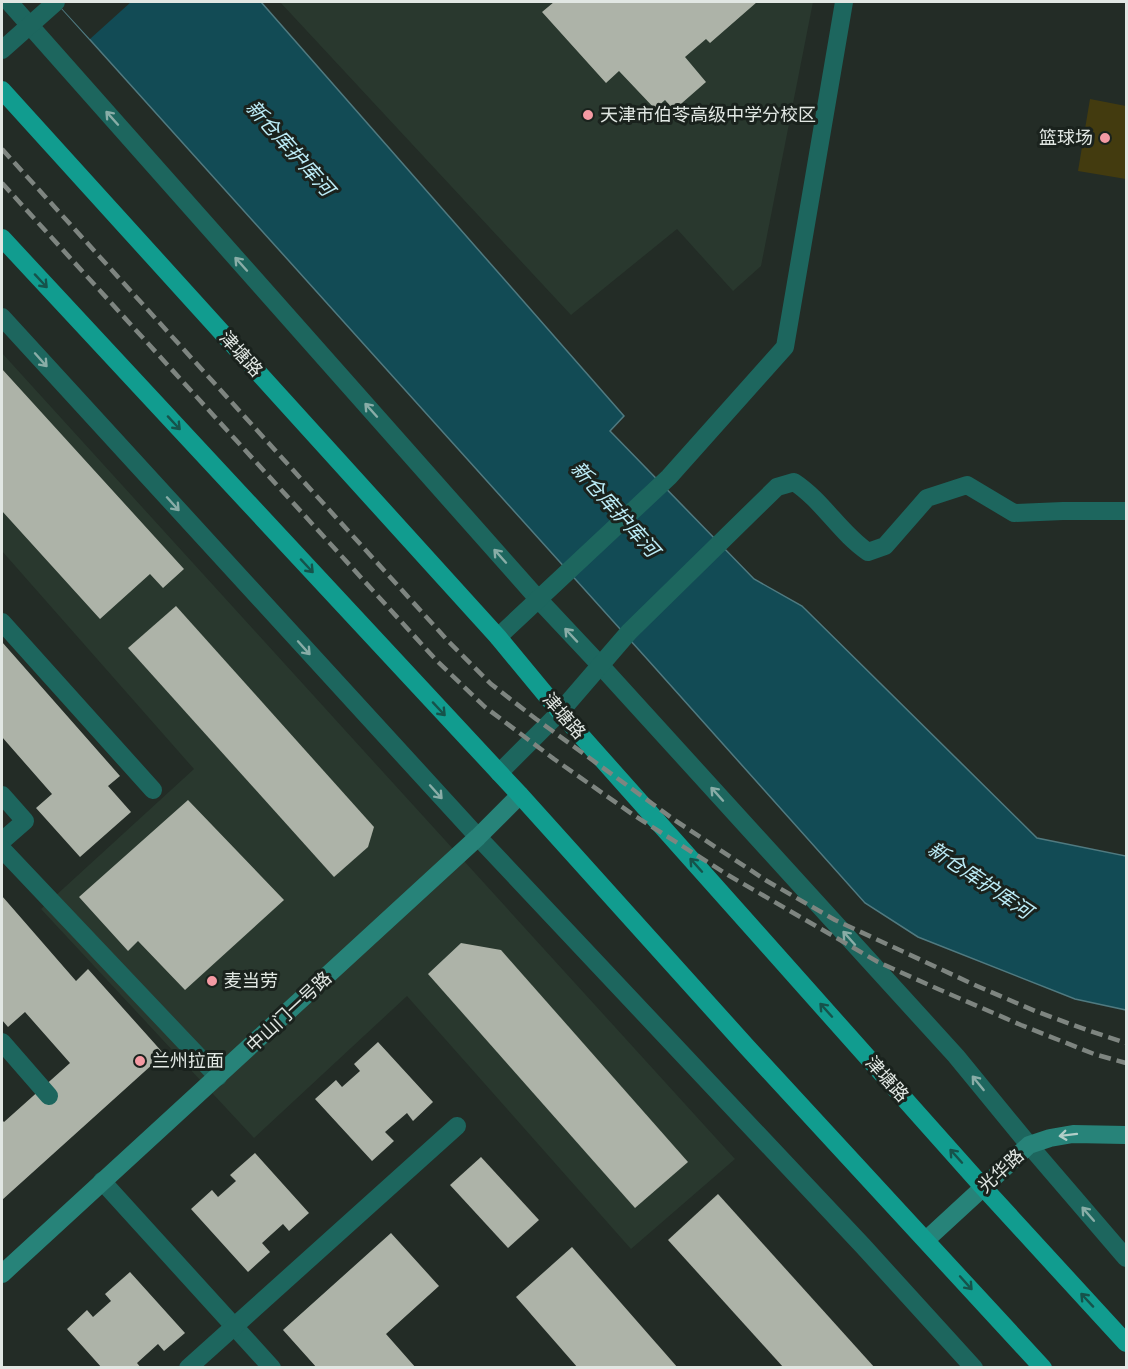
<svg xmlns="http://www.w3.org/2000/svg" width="1128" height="1369" font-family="Jost,'Noto Sans SC',sans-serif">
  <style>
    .built { fill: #29382e }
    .green { fill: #433b0f }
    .water { fill: #124b55; stroke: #507a80; stroke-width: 1.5 }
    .pier { fill: #232c26 }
    .building { fill: #adb3a8 }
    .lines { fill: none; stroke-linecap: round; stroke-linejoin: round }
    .street { stroke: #1d665e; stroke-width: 18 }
    .secondary { stroke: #278379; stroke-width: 18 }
    .primary { stroke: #119c8f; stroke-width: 18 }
    .rail { stroke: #7e8580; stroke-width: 4.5; stroke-dasharray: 12 6; stroke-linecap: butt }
    .oneway { stroke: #89ada7 }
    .oneway2 { stroke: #16534b }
    .oneway3 { stroke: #b2cec8 }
    .poi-dot { fill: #f49aa3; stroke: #1a221d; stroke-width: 2 }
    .labels { text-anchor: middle; stroke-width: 6; stroke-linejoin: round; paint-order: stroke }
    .poi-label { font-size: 18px; fill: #e1e7e3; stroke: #1a221d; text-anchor: start }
    .street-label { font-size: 18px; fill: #e1e7e3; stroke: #1a221d }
    .water-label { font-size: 20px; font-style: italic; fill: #bcecf7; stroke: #1a221d }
  </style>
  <rect width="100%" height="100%" fill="#232c26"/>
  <g class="built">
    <polygon points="280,2 813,2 761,266 733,291 677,229 571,315"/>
    <polygon points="2,353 735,1159 631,1249 407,996 254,1138 41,909 194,769 2,551"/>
  </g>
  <polygon class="green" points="1090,99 1126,106 1126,179 1078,171"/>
  <polygon class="water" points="56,2 261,2 624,416 610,431 754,579 802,606 1037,838 1126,856 1126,1010 1075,999 918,937 865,903 648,660"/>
  <polygon class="pier" points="56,2 131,2 90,39"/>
  <g class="building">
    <polygon points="554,2 757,2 710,43 706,39 685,57 706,82 674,110 665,100 655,109 619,71 606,83 542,12"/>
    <polygon points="2,369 184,569 163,588 150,574 100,619 2,511"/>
    <polygon points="176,606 374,827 368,847 334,877 128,648"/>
    <polygon points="2,642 120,776 108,786 131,812 80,857 36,808 52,794 2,737"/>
    <polygon points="188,800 284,900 185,990 138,941 128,951 79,897"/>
    <polygon points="2,896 76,981 88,969 164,1054 2,1200 2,1120 4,1122 70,1063 25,1012 8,1027 2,1020"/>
    <polygon points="461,943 501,950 688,1162 635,1208 428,974"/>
    <polygon points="378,1042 433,1102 413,1121 407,1113 385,1132 394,1141 372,1161 315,1099 336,1080 342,1087 360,1071 354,1064"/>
    <polygon points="255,1153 309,1213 289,1231 283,1224 262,1243 270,1252 248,1272 191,1209 212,1190 218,1197 236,1181 230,1175"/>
    <polygon points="481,1157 539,1220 508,1248 450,1185"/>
    <polygon points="718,1194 875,1368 784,1368 668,1240"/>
    <polygon points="391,1233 439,1286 386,1334 416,1368 317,1368 283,1330"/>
    <polygon points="572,1247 678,1368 578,1368 516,1297"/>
    <polygon points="130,1272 185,1333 164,1351 158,1344 137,1363 141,1368 102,1368 67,1329 87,1310 93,1317 111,1301 105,1294"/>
  </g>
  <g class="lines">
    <g class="street">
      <polyline points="9,2 539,600 601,666 956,1056 1029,1145 1126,1258"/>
      <polyline points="2,50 56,2"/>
      <polyline points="2,317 478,837 863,1246 974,1368"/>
      <polyline points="2,622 153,790"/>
      <polyline points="498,637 669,477 785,347 844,2"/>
      <path d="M499 773 560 712 629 632 777 487 794 482C823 501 840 533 868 552L885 546 927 498 967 485 1014 513 1063 511H1126"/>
      <polyline points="2,795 25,821 2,841"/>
      <polyline points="2,849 218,1077"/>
      <polyline points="2,1042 49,1096"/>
      <polyline points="102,1181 272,1368"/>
      <polyline points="188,1368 457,1126"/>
    </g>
    <g class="secondary">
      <polyline points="926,1240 1029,1145 1050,1138 1073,1134 1126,1135"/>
      <polyline points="2,1274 478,837 520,795"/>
    </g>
    <g class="primary">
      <polyline points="2,90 498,637 560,712 983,1187 1126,1343"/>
      <polyline points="2,238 520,795 747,1047 1043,1368"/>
    </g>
    <g class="rail">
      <polyline points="2,149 449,642 491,684 536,719 676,821 767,881 835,920 977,986 1035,1011 1087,1030 1126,1043"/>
      <polyline points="2,183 437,661 485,707 554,759 635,816 728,875 878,962 938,989 1021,1025 1094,1054 1126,1063"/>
    </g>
  </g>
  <defs><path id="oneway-shaft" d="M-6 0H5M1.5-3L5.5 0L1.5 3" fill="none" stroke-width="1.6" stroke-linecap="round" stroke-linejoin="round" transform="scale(1.5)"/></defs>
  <g class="oneway">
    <use href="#oneway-shaft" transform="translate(112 118) rotate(-132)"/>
    <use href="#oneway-shaft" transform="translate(241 264) rotate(-132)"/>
    <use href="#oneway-shaft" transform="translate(41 360) rotate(48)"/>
    <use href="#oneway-shaft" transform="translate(371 410) rotate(-132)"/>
    <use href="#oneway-shaft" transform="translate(173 504) rotate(48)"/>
    <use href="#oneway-shaft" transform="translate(500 556) rotate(-132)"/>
    <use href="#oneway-shaft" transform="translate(571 635) rotate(-133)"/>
    <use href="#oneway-shaft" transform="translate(304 648) rotate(48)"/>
    <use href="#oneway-shaft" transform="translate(436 792) rotate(48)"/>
    <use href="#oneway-shaft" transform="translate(717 794) rotate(-132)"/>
    <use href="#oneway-shaft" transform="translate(849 938) rotate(-132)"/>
    <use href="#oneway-shaft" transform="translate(978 1083) rotate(-129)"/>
    <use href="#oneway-shaft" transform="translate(1088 1214) rotate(-131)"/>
  </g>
  <g class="oneway2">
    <use href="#oneway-shaft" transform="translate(41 281) rotate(47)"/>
    <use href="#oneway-shaft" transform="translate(174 423) rotate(47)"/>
    <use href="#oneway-shaft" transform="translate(307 566) rotate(47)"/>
    <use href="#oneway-shaft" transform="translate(439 709) rotate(47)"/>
    <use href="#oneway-shaft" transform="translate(696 865) rotate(-132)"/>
    <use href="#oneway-shaft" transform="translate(826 1010) rotate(-132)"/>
    <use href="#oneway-shaft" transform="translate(956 1156) rotate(-132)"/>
    <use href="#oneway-shaft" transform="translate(966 1283) rotate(48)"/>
    <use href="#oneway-shaft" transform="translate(1087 1300) rotate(-133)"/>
  </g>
  <use class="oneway3" href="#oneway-shaft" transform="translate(1068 1135) rotate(173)"/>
  <g class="poi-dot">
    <circle cx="588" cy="115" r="6"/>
    <circle cx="1105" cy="138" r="6"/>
    <circle cx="212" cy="981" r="6"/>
    <circle cx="140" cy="1061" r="6"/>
  </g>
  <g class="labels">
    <g class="poi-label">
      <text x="600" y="121">天津市伯苓高级中学分校区</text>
      <text x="1093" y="144" text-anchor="end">篮球场</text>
      <text x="224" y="987">麦当劳</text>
      <text x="152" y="1067">兰州拉面</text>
    </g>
    <g class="street-label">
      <text transform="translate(241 354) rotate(48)" y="6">津塘路</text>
      <text transform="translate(564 716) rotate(49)" y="6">津塘路</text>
      <text transform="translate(289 1012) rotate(-43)" y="6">中山门一号路</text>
      <text transform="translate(887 1079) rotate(48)" y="6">津塘路</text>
      <text transform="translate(1001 1171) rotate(-43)" y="6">光华路</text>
    </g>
    <g class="water-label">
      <text transform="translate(290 148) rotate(48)" y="7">新仓库护库河</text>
      <text transform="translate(615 509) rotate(48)" y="7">新仓库护库河</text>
      <text transform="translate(980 880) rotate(34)" y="7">新仓库护库河</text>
    </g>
  </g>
  <rect width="1128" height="1369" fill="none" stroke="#e1e7e3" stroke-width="6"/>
</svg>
